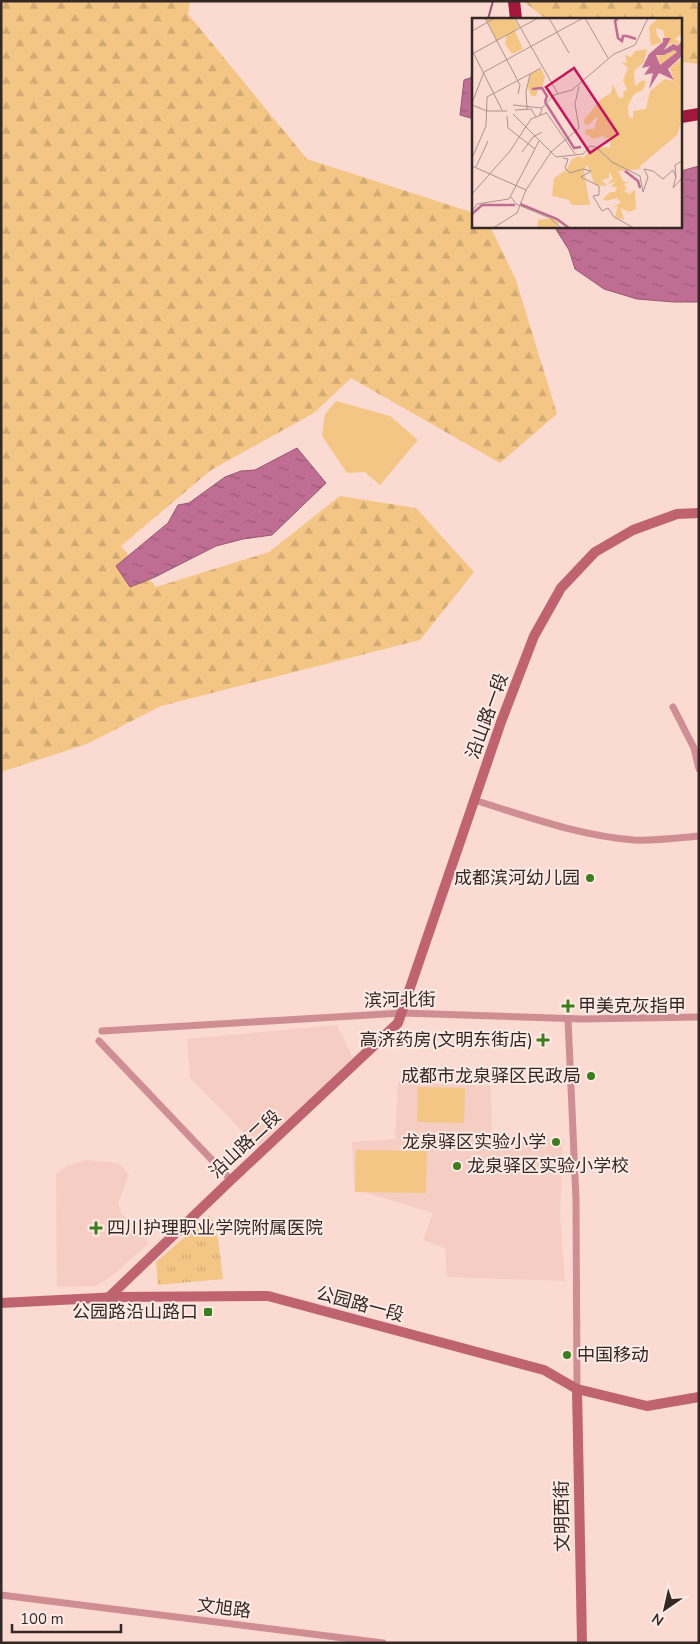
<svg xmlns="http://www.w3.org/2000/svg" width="700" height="1644" font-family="'Nunito Sans','Noto Sans SC',sans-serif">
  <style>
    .built { fill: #f5cdc3 }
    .grass { fill: url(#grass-tufts) }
    .forest { fill: url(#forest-firs) }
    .garden { fill: #f4c686 }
    .water { fill: url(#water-ripples); stroke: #955871 }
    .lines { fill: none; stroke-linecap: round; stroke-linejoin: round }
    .stream { stroke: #955871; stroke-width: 2 }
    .street { stroke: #ce8e94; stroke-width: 7 }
    .secondary { stroke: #be636f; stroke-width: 10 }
    .highway { stroke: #a3173d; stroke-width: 12 }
    .poi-dot { fill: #3c7d1d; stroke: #ffebe6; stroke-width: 2 }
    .labels { text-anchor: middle; stroke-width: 4; stroke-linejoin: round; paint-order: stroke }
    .street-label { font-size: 18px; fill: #342825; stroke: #ffebe6 }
    .poi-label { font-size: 18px; fill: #342825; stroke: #ffebe6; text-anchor: end }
    .inset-river { fill: none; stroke: #bf6d92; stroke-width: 2.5 }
    .inset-road { fill: none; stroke: #ab938d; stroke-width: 1 }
    .view { fill: #c2185b; fill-opacity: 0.15; stroke: #c2185b; stroke-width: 2.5 }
    .inset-edge { fill: none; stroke: #342825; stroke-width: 2.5 }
  </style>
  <defs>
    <pattern id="grass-tufts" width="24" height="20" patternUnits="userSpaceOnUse" patternTransform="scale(1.25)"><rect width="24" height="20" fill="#f4c686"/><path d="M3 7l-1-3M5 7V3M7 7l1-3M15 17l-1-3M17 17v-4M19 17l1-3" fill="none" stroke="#d2aa74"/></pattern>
    <pattern id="forest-firs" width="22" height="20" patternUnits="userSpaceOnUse" patternTransform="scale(1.25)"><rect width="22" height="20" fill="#f4c686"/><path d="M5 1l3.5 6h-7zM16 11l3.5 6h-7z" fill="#d2aa74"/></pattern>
    <pattern id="water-ripples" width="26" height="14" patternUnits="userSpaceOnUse" patternTransform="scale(1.25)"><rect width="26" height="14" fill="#bf6d92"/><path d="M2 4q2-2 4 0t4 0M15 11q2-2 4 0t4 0" fill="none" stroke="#9c5a77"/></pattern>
  </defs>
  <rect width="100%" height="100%" fill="#fbdad2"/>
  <g class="built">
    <polygon points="337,1025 353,1058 258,1147 190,1078 187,1039"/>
    <polygon points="398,1082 491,1086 492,1138 563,1139 560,1215 565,1281 447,1277 445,1248 423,1240 433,1213 354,1189 352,1142 395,1139"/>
    <polygon points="86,1160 119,1163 129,1175 118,1203 121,1213 149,1243 113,1275 96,1286 57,1287 56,1174 67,1166"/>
  </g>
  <polygon class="grass" points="210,1215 218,1239 223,1279 158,1285 156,1262"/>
  <g class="forest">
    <polygon points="1,1 190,1 188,14 307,159 474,213 474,226 490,226 516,280 557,414 500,463 351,378 314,413 211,470 121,546 156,587 269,552 340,496 416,508 474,572 420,640 161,706 87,744 1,772"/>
    <polygon points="523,1 699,1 699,64 681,62 681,19 546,19"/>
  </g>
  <g class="garden">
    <polygon points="336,401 390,416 418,440 380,485 365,472 347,473 322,436 325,414"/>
    <polygon points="418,1087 465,1088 464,1123 417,1122"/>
    <polygon points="356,1150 427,1151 426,1193 355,1192"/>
  </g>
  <g class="water">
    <polygon points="470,78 474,80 474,119 460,115 464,80"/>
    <polygon points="699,166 699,302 674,302 637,299 604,289 575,269 569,250 557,231 555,226 681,226 681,171"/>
    <polygon points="297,448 326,483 272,535 243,539 216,546 155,577 130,587 116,566 168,523 178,505 189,503 225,477 241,471 255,470"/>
  </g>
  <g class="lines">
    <g class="stream">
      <polyline points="488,19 493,1"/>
      <polyline points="471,79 474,69"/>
    </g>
    <g class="street">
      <polyline points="673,707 694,748 699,769"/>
      <path d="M474 800C526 816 579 836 634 840 655 841 677 838 699 836"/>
      <polyline points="568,1019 576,1200 577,1389"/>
      <polyline points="102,1031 402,1013 582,1019 699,1017"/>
      <polyline points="99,1041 231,1180"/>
      <polyline points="1,1595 383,1643"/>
    </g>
    <g class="secondary">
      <polyline points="109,1297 231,1180 398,1023 501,722 534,636 561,588 595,552 633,530 677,514 699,513"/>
      <polyline points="1,1303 118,1297 268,1296 544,1370 577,1389 647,1406 699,1397"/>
      <polyline points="577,1389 582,1643"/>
    </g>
    <g class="highway">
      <polyline points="514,1 516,19"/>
      <polyline points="681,117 699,114"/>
    </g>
  </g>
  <g class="poi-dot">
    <circle cx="590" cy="878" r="5"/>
    <path d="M565.5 998.5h5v5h5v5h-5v5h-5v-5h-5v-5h5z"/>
    <path d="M540.5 1032.5h5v5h5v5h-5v5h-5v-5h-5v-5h5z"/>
    <circle cx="591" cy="1076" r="5"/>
    <circle cx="556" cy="1142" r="5"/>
    <circle cx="457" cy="1166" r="5"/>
    <path d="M93.5 1220.5h5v5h5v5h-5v5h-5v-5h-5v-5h5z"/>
    <rect x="203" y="1307" width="10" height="10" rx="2.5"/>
    <circle cx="567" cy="1355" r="5"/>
  </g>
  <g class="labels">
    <g class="street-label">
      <text transform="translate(487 716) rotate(-70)" y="6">沿山路一段</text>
      <text transform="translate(400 1000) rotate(-1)" y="6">滨河北街</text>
      <text transform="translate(245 1144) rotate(-43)" y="6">沿山路二段</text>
      <text transform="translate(360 1304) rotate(15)" y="6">公园路一段</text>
      <text transform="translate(562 1516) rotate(-91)" y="6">文明西街</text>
      <text transform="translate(224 1608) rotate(7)" y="6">文旭路</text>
    </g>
    <g class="poi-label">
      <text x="580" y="884">成都滨河幼儿园</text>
      <text x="578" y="1012" text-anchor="start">甲美克灰指甲</text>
      <text x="533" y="1046">高济药房(文明东街店)</text>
      <text x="581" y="1082">成都市龙泉驿区民政局</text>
      <text x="546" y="1148">龙泉驿区实验小学</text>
      <text x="467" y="1172" text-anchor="start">龙泉驿区实验小学校</text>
      <text x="107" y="1234" text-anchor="start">四川护理职业学院附属医院</text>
      <text x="198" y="1318">公园路沿山路口</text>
      <text x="577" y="1361" text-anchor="start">中国移动</text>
    </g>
  </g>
  <g transform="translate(472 18)">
    <rect width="210" height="210" fill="#fbdad2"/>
    <path d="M42 0 47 9 43 13 51 31 40 36 33 26 34 17 25 22 14 1ZM69 51 73 59 70 70 66 72 64 78H59L56 69 58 56Z" fill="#f4c686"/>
    <path d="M186 0H210V16L203 21 207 23 206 28 201 25 192 30 199 20 193 21 191 12 184 10 185 17 190 24 179 28 177 9ZM175 31 172 44 162 53 163 68 171 62 174 64 171 72 162 76 156 88 157 99 161 100V93L174 91 178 73 193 61 202 63 198 50 210 40V101L205 117 168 148 169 151 146 153 152 164H157L152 166 155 171 152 173 158 176 163 171 164 191 157 194 149 190 152 202 143 199 146 188 138 190 149 185 145 180 134 183 131 181 138 174H143L145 169H139L143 164 135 166 141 160 137 154V160L130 162 135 168 123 167 115 146 112 154 118 187H100L97 182 80 178 82 160 94 152 100 141 107 138 111 140 121 130 138 129V121L130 118 121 121 113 115 114 111H122L126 98 116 107 112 106V102L128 82 139 75 141 66 147 80 152 79 151 74 155 72 151 62 156 50 149 44 155 45 153 37 159 39 163 33ZM203 31 205 34 188 47 185 37H193ZM81 200 87 204 84 210H65L66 202Z" fill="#f4c686"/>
    <path d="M191 20H199L192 32 201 26 206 28 210 22V38L196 51 202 62 187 55 177 71 181 55 172 57 178 48 170 50 177 36 191 24ZM202 32 205 34 188 47 184 37H192Z" fill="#bf6d92" fill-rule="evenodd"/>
    <path class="inset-river" d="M146 0 143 3 146 20 150 23 151 18H155L164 21M60 71 70 70 75 78 73 84M73 84 102 130 109 129M153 153 166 163 168 170M48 186 85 201 97 210M0 196 10 187H43"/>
    <path class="inset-road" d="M13 0 48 67 46 76M43 0 86 76M77 0 97 35M113 0 136 40M0 13 23 0M0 32 30 92M0 36 66 0M15 79 69 50M0 85 12 54 111 0M0 87 15 93H35M41 87 70 90M55 91 54 74 58 56M43 92 59 91 64 99M74 94 103 136M41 96 84 139 111 136 118 128 124 129 140 144 168 158 171 174 176 159 172 151 181 153 191 161 201 152 204 159 203 147 210 143M68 97 70 90 82 77 100 72 142 36 163 27 176 0M35 98 36 110 63 131M50 134 61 119 70 114M79 134 107 110 103 86 107 68M0 140 14 108 15 79M91 140 96 141 93 150 98 155 111 151 119 153 109 159 127 168V177L121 178 130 193 136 190 142 199 162 210M0 148 54 172 79 134M4 149 16 123M204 159 201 170 210 160M0 176 38 133 59 101 74 95M39 179 44 186 78 200 89 210M0 193 5 186 37 181 67 123M21 210 45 195 54 172"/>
    <path class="view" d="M102 50 146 116 118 135 74 69Z"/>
    <rect width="210" height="210" class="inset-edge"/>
  </g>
  <rect width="700" height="1644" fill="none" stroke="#342825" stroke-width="5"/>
  <g transform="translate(665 1609) rotate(214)" stroke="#ffebe6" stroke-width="4" paint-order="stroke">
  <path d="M0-4L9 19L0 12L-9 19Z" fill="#342825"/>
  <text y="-8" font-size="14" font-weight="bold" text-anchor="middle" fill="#342825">N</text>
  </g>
  <path d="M12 1624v8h109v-8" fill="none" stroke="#342825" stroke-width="2.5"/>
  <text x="20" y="1624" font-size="15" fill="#342825" stroke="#ffebe6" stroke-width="4" paint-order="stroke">100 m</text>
</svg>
